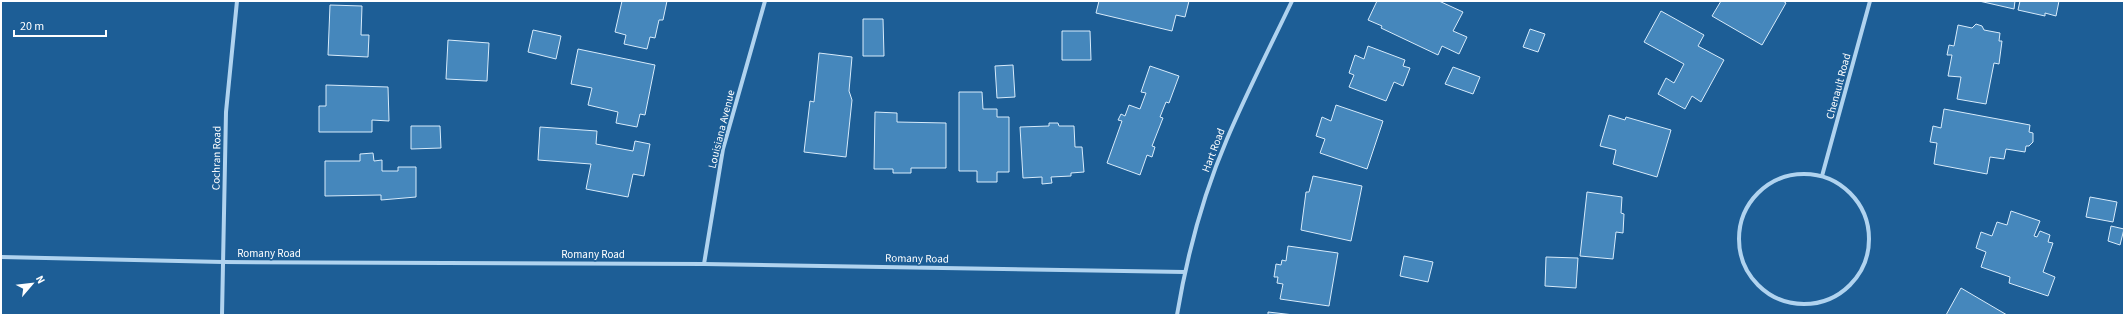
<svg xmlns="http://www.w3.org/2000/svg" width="2125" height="316" font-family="'Source Sans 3',sans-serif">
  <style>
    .building { fill: #4587bc; stroke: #d7ebfb }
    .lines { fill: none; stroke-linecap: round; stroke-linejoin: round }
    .minor { stroke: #b0d3ef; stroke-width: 4 }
    .labels { text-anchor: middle; stroke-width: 3; stroke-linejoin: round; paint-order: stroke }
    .street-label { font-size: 11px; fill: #fff; stroke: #1d5e96 }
  </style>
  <rect width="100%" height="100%" fill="#1d5e96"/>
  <g class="building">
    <polygon points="622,1 667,1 663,20 659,20 655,38 650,37 647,49 624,44 626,35 615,32"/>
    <polygon points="1099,1 1189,1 1185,17 1176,15 1172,31 1096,13"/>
    <polygon points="1377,1 1439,1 1463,12 1453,31 1467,37 1459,54 1442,46 1438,55 1381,28 1382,26 1368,20"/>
    <polygon points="1721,1 1783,1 1786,3 1762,45 1712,16"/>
    <polygon points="1979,1 2015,1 2014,9"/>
    <polygon points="2020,1 2059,1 2056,16 2045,13 2045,16 2018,10"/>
    <polygon points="330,5 362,6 361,35 369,35 368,57 328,55"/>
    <polygon points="1661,11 1704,35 1698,46 1724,60 1701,102 1692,96 1685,109 1658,94 1666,78 1674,83 1684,64 1644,42"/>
    <polygon points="863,19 883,19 884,56 863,56"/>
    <polygon points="1976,24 1982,26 1984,30 2000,33 1999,41 2002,41 1999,64 1994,63 1986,104 1957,99 1961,77 1948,76 1952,55 1947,55 1949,45 1954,46 1958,25 1972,28"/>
    <polygon points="1530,29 1545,34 1538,52 1523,47"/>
    <polygon points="533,30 561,36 556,59 528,52"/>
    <polygon points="1062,31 1090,31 1091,60 1062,60"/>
    <polygon points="448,40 489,43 487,81 446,79"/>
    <polygon points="1368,46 1405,60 1403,66 1410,68 1403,86 1394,82 1386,101 1349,87 1354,75 1349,73 1355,55 1364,59"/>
    <polygon points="578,49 655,65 645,115 640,114 637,127 616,123 618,112 588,105 592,88 571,84"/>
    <polygon points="819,53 852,57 849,91 852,100 846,157 804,152 810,101 814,102"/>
    <polygon points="1013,65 1015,97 997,98 995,66"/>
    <polygon points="1150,66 1179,76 1169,103 1166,102 1160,117 1163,118 1152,146 1155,147 1152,157 1147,155 1140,175 1107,163 1122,121 1118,120 1121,114 1125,116 1129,105 1140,109 1146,93 1141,92"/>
    <polygon points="1453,67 1480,77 1473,94 1445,84"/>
    <polygon points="326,85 388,87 389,121 372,120 372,132 319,132 319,106 326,106"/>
    <polygon points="959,92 982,92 983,109 997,109 997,117 1009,117 1009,172 997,172 997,182 977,182 977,171 959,171"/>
    <polygon points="1336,105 1383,121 1367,169 1320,153 1325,139 1316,136 1322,117 1331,121"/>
    <polygon points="1944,109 2030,125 2029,132 2033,133 2033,142 2029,146 2026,146 2025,152 2006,149 2004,159 1990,157 1987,174 1934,164 1937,143 1930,142 1933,126 1941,128"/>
    <polygon points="875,112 897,113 897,122 946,123 946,168 911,168 911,173 893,173 893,169 874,169"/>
    <polygon points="1609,115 1625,120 1626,117 1671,130 1657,177 1613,164 1616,150 1600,146"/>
    <polygon points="1049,123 1058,123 1059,126 1074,126 1075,147 1082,147 1084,172 1071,173 1071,176 1051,177 1052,183 1042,184 1042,177 1023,178 1020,127 1049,126"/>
    <polygon points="411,126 440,126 441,148 411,149"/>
    <polygon points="540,127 597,131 596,144 633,151 635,141 650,144 644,176 633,174 628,197 586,189 591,164 538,160"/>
    <polygon points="373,153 374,161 382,160 382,171 398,171 398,167 416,167 416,197 381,200 381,195 325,196 325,161 360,161 360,154"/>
    <polygon points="1313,176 1362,186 1351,241 1301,230 1306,192 1309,192"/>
    <polygon points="1587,192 1622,197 1621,213 1624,214 1623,233 1616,232 1613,259 1580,256"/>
    <polygon points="2090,197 2117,202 2113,222 2086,217"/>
    <polygon points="2011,211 2040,221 2034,236 2037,237 2040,231 2050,235 2048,242 2053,243 2043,272 2055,277 2048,296 2009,283 2010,277 1981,267 1986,252 1976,248 1981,232 1992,236 1997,222 2007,225"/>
    <polygon points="2111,226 2124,229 2120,245 2108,241"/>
    <polygon points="1288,246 1338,253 1329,306 1280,299 1283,284 1277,283 1278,277 1274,277 1276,264 1281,265 1282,260 1286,261"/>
    <polygon points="1404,256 1433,262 1428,282 1400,276"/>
    <polygon points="1546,257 1578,258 1576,288 1545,286"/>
    <polygon points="1961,288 2007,315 1946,315"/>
    <polygon points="1268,312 1294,315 1268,315"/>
  </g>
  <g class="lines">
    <g class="minor">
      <circle cx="1804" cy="239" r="65"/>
      <polyline points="1822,176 1870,1"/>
      <polyline points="1,257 223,262 704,264 1185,272"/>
      <polyline points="704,264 723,149 765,1"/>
      <polyline points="222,315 226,112 237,1"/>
      <path d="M1177 315C1187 255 1203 195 1227 139 1247 92 1270 47 1292 1"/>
    </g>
  </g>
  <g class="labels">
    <g class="street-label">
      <text transform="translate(1838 86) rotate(-75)" y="4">Chenault Road</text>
      <text transform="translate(721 129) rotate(-76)" y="4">Louisiana Avenue</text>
      <text transform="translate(1213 150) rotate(-69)" y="4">Hart Road</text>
      <text transform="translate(216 158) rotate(-89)" y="4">Cochran Road</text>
      <text x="269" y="257">Romany Road</text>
      <text x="593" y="258">Romany Road</text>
      <text transform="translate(917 258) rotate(1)" y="4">Romany Road</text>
    </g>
  </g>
  <rect width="2125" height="316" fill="none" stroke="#ffffff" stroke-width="4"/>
  <g transform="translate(32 284) rotate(62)" stroke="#1d5e96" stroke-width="3" paint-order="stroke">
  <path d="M0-3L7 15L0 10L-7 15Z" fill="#ffffff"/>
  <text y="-6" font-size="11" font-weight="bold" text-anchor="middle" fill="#ffffff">N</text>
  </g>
  <path d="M14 30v6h92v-6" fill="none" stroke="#ffffff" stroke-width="2"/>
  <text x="20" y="30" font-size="12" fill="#ffffff" stroke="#1d5e96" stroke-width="3" paint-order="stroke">20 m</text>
</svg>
